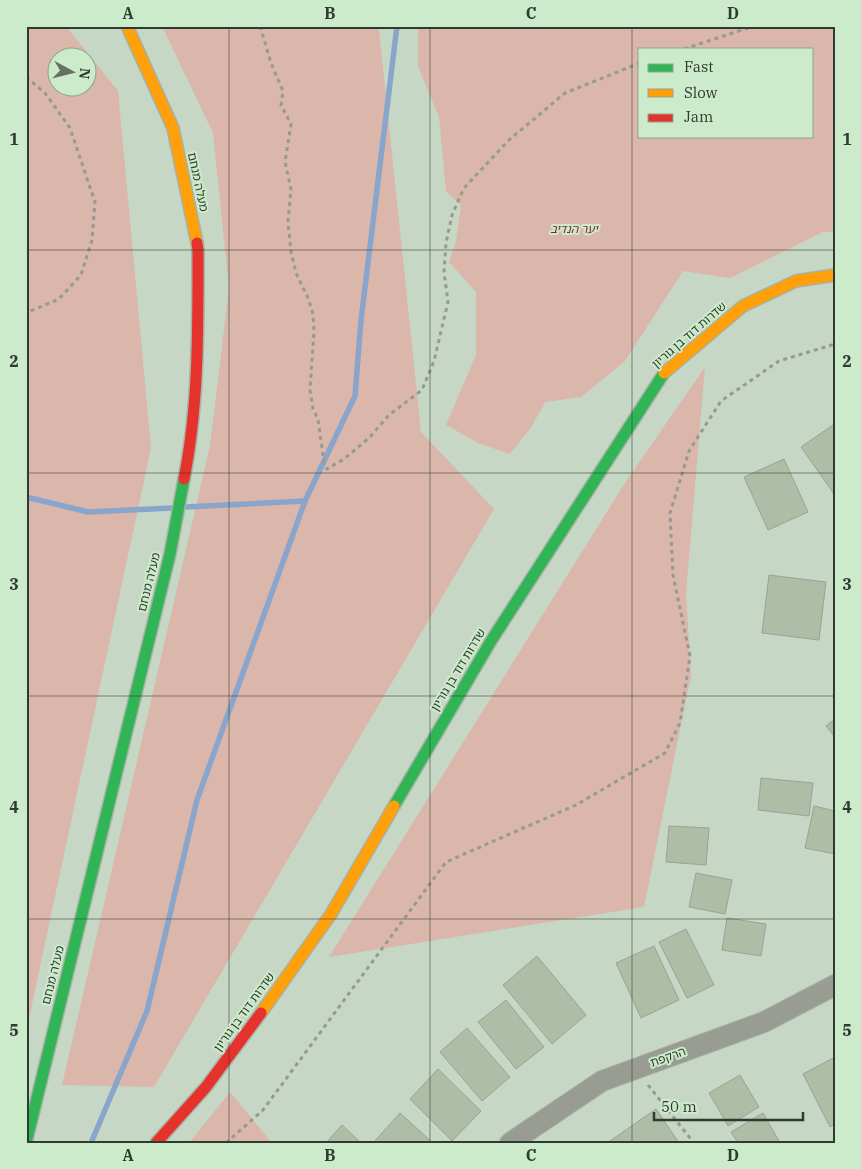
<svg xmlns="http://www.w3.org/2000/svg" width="861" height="1169" font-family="'IBM Plex Serif','Noto Sans Hebrew',serif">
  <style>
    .green { fill: #dab6ab; fill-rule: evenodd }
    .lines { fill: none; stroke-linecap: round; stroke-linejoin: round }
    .stream { stroke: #8aa5cc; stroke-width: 5.5 }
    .building { fill: #afbca6; stroke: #99a394 }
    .street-casing { stroke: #a6b3a5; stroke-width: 22 }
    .fast-casing { stroke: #a6b3a5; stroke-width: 14 }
    .slow-casing { stroke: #a6b3a5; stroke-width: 14 }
    .jam-casing { stroke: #a6b3a5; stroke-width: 14 }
    .path { stroke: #969a91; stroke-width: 3; stroke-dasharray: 4 4; stroke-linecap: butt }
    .street { stroke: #999c93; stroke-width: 20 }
    .fast { stroke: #30b455; stroke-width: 11 }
    .slow { stroke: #ff9f0a; stroke-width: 11 }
    .jam { stroke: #e5322d; stroke-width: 11 }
    .grid { fill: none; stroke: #2f3b2e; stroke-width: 1; stroke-opacity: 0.55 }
    .labels { text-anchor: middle; stroke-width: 4; stroke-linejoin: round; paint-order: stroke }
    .street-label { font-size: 12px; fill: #2f3b2e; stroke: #ccebcb }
    .park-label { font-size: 12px; font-style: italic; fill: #892829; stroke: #ccebcb }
    .neatline { fill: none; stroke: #2f3b2e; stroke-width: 2 }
    .grid-label { font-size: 16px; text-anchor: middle; font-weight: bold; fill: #2f3b2e }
  </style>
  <rect width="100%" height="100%" fill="#c6d7c5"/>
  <g class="green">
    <path d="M26 26H66L118 91 151 448 26 1032ZM58 58H88V88H58Z"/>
    <polygon points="162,26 377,26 379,29 421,432 494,509 154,1087 62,1085 210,446 229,288 213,133"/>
    <path d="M418 26H835V232H823L730 278 683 271 625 361 581 397 545 402 532 426 510 454 478 443 446 425 476 355V292L449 262 456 241 461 205 446 191 439 117 418 66ZM640 49H812V136H640Z"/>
    <polygon points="705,367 686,593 691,675 644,907 329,957 625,483"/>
    <polygon points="230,1092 272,1143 189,1143"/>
  </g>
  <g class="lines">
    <g class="stream">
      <polyline points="26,497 88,512 172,508"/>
      <polyline points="186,507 305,501"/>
      <polyline points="91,1143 147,1011 197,800 305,501 355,396 361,320 397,26"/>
    </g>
  </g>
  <g class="building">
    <polygon points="833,425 835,427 834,494 801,447"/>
    <polygon points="784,459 808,512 768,530 744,477"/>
    <polygon points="769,575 826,582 819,640 762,633"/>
    <polygon points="835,719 835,737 826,726"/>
    <polygon points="761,778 813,783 809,816 758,810"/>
    <polygon points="814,806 835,811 835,854 805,848"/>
    <polygon points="669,826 709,828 706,865 666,862"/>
    <polygon points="696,873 732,880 725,914 689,907"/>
    <polygon points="727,918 766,924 761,956 722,950"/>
    <polygon points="686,929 714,985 687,998 659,942"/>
    <polygon points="654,946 679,1000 641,1018 616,963"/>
    <polygon points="537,956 586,1015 552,1044 503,985"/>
    <polygon points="506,1000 544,1047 516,1069 478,1022"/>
    <polygon points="467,1028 510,1077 482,1101 440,1052"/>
    <polygon points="835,1057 835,1124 830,1127 803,1074"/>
    <polygon points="438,1069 481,1111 452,1141 410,1099"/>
    <polygon points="740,1075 759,1107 728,1126 709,1093"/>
    <polygon points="656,1109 679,1143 607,1143"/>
    <polygon points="400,1113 433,1143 373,1143"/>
    <polygon points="763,1113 780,1143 738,1143 731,1132"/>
    <polygon points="342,1125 361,1143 326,1143"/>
  </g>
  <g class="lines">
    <defs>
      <polyline id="street" points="510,1143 602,1081 764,1022 835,985"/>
      <g id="fast">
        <polyline points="394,806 491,641 664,373"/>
        <polyline points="26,1143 170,554 184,479"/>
      </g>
      <g id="slow">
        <polyline points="127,26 173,128 197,243"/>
        <polyline points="664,373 743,306 796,281 835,275"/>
        <polyline points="261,1013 331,914 394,806"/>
      </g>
      <g id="jam">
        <path d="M184 479C199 404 198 327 198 250L197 243"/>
        <polyline points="156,1143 206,1087 261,1013"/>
      </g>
    </defs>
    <use href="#street" class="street-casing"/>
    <use href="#fast" class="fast-casing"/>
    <use href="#slow" class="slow-casing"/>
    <use href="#jam" class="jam-casing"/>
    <g class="path">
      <polyline points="260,26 271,63 283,91 281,105 291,124 285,162 291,189 288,222 291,252 296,273 308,298 313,314 314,331 310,390 313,409 318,419 324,463 327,469 344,459 369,438 389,415 422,390 434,361 448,302 444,272 446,243 452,215 464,188 509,140 565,93 640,63"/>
      <polyline points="684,49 754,26"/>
      <polyline points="26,77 45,93 70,128 95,202 92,240 81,275 59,299 26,313"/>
      <polyline points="648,1085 694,1143"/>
      <polyline points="226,1143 263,1110 446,862 576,805 665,753 680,723 690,656 673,575 670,513 689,451 721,401 779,361 835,344"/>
    </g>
    <use href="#street" class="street"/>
    <use href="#fast" class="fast"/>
    <use href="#slow" class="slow"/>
    <use href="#jam" class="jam"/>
  </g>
  <path class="grid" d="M229 26V1143M430 26V1143M632 26V1143M26 250H835M26 473H835M26 696H835M26 919H835"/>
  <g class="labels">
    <g class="street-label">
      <text transform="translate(198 182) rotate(78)" y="4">מעלה מנחם</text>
      <text transform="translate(689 335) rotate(-41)" y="4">שדרות דוד בן גוריון</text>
      <text transform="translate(149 582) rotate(-76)" y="4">מעלה מנחם</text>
      <text transform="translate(458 670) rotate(-59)" y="4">שדרות דוד בן גוריון</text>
      <text transform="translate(53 975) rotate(-76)" y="4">מעלה מנחם</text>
      <text transform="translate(244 1012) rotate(-54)" y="4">שדרות דוד בן גוריון</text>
      <text transform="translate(668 1057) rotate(-20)" y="4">הרקפת</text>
    </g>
    <g class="park-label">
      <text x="574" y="233">יער הנדיב</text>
    </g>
  </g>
  <rect width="861" height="1169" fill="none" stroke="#ccebcb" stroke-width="55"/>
  <rect x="638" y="48" width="175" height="90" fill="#ccebcb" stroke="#8da58c"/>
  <rect x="648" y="64" width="25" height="8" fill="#30b455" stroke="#8da58c"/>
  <text x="684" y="72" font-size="15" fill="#2f3b2e">Fast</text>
  <rect x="648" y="89" width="25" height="8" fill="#ff9f0a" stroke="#8da58c"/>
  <text x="684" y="98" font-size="15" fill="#2f3b2e">Slow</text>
  <rect x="648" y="114" width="25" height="8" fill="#e5322d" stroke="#8da58c"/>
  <text x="684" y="122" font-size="15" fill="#2f3b2e">Jam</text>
  <g transform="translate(72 72) rotate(97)"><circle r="24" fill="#ccebcb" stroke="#8da58c"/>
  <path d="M0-4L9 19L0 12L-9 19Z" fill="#647263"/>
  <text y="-8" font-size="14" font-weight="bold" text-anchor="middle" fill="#2f3b2e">N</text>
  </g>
  <path d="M654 1112v8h149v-8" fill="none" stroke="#2f3b2e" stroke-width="2.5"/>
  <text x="661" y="1112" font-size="15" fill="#2f3b2e" stroke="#ccebcb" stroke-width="4" paint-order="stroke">50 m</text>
  <rect x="28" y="28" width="806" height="1114" class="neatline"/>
  <g class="grid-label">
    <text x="128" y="19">A</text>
    <text x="330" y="19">B</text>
    <text x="531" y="19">C</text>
    <text x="733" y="19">D</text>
    <text x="14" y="145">1</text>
    <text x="847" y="145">1</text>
    <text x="14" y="367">2</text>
    <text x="847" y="367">2</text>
    <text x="14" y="590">3</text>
    <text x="847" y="590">3</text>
    <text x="14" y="813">4</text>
    <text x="847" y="813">4</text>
    <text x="14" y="1036">5</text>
    <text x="847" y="1036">5</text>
    <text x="128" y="1161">A</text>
    <text x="330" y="1161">B</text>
    <text x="531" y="1161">C</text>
    <text x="733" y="1161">D</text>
  </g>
</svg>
